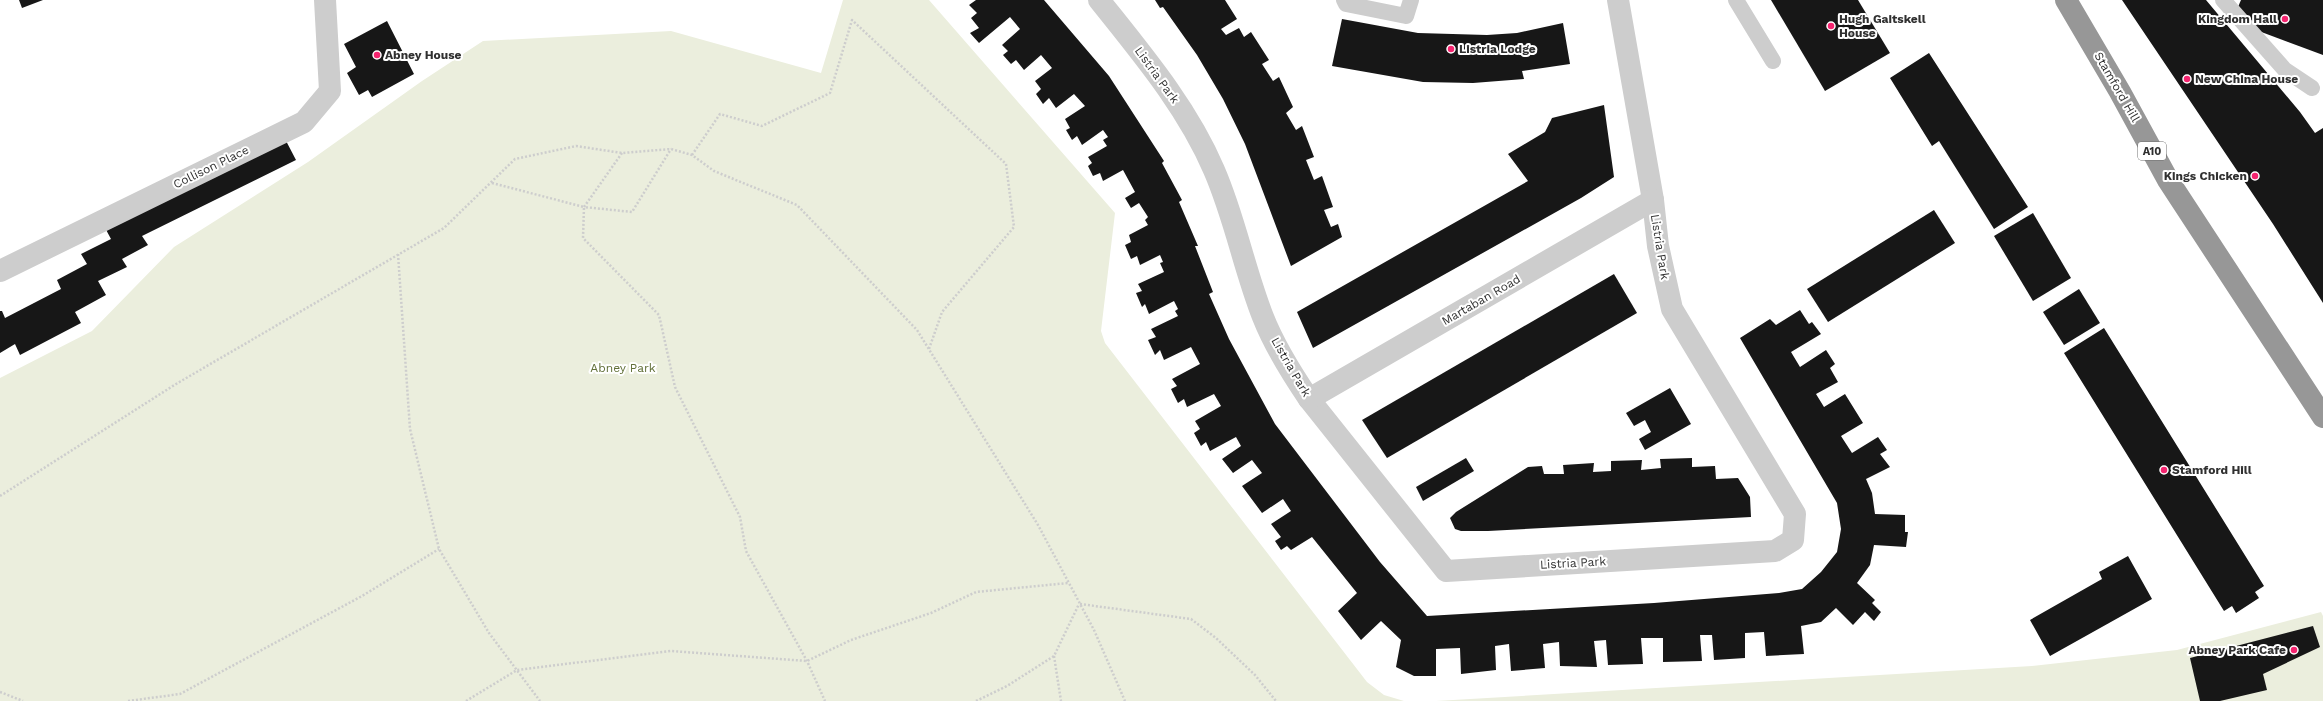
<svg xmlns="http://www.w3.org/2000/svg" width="2323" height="701" font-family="'Work Sans',sans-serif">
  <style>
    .green { fill: #ebeedd }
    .building { fill: #171717 }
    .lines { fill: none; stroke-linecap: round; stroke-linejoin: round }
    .path { stroke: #cdcdcd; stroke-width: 2.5; stroke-dasharray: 2 2; stroke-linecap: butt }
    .lane { stroke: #cdcdcd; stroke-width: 16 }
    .street { stroke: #cdcdcd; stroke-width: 22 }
    .highway { stroke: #979797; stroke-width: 22 }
    .poi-dot { fill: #f5246f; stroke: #fff; stroke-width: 1.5 }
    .labels { text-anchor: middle; stroke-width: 4; stroke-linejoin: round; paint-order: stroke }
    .shield { fill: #fff; stroke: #6e6e6e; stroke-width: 1 }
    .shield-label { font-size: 11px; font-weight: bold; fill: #303030 }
    .poi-label { font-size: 12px; font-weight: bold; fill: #303030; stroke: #fff; text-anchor: start }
    .street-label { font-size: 12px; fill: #303030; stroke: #fff }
    .park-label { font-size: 12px; fill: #627039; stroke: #fff }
  </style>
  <rect width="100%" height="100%" fill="#fff"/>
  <g class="green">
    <polygon points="843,0 929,0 1115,213 1101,331 1105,343 1367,682 1384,695 1404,701 0,701 0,378 92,331 174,247 308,162 422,81 483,41 671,31 821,73"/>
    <polygon points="2321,612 2323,616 2323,701 1436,701 2032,666 2177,650"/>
  </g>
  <g class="building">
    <polygon points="19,0 43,0 22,8"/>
    <polygon points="976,0 1044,0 1109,76 1164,161 1162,163 1182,200 1179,202 1198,246 1195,246 1213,292 1209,294 1229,339 1275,424 1380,562 1427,616 1654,603 1779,593 1802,589 1821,572 1837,552 1841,529 1837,503 1740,338 1770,319 1776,325 1800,310 1809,324 1812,322 1821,334 1791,352 1800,367 1826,350 1835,364 1830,368 1838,382 1816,394 1824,407 1845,394 1863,423 1841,436 1852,453 1878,437 1887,450 1880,454 1890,467 1866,479 1872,493 1875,514 1905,515 1905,532 1908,532 1906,547 1874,545 1870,565 1857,583 1875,600 1872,603 1881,612 1874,621 1865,612 1853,625 1836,608 1821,622 1801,626 1804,654 1766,656 1764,632 1745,633 1745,658 1714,660 1712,635 1700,635 1702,661 1663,662 1663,638 1641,638 1643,664 1608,665 1606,640 1594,641 1597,667 1560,666 1559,642 1543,644 1545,668 1511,671 1509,644 1495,646 1496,670 1461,674 1460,648 1436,649 1436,676 1414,676 1396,667 1401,640 1381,621 1361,640 1338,611 1357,593 1312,537 1291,550 1287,546 1281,550 1275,541 1281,537 1271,524 1291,511 1283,499 1262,513 1242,486 1262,473 1252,460 1233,473 1222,459 1241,446 1236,437 1210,451 1206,442 1201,446 1194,433 1200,429 1195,421 1221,406 1214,394 1187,407 1184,399 1178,403 1171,389 1177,386 1172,379 1200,364 1191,347 1164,360 1160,350 1155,355 1148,340 1156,337 1151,329 1178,316 1175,311 1178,309 1174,301 1149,314 1145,304 1142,307 1136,293 1142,291 1138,284 1164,272 1160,263 1163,262 1160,255 1140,265 1137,256 1131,259 1125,245 1131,242 1129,235 1148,225 1145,220 1148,217 1139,203 1131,208 1125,198 1135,192 1123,170 1103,181 1100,173 1093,176 1088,166 1092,163 1088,157 1107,146 1103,140 1108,137 1103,130 1082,145 1077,136 1072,140 1066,130 1070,128 1065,119 1085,106 1074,94 1056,108 1049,98 1043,104 1036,94 1041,89 1035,81 1052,68 1041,55 1024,70 1016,60 1011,64 1003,55 1008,51 1002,45 1020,29 1010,17 979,43 970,33 979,28 971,18 977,13 969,5"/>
    <polygon points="1155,0 1225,0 1237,19 1221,29 1226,35 1239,28 1244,37 1251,32 1269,60 1262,64 1273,81 1279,77 1293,107 1286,113 1296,130 1302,126 1314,157 1306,160 1314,180 1322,176 1333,207 1324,210 1331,227 1338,224 1342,237 1291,266 1245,144 1223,99 1197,55 1163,7 1160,8"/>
    <polygon points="1771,0 1858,0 1890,53 1825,91"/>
    <polygon points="2122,0 2206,0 2300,112 2315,133 2323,128 2323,303 2273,224"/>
    <polygon points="2241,0 2323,0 2323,55 2256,30 2238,7"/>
    <polygon points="1342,19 1418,33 1487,35 1517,33 1563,23 1570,64 1522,71 1524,79 1473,83 1423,82 1332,66"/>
    <polygon points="387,21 414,74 372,97 368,90 359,95 347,73 356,67 344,44"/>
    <polygon points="1929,53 2028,207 1994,229 1939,141 1932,146 1890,78"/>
    <polygon points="1604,105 1614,177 1581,198 1313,348 1297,312 1528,181 1508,154 1545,132 1552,118"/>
    <polygon points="284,137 296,160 142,236 148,245 122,259 127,267 98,281 106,295 75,312 81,323 20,355 15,344 0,353 0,311 2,311 5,318 61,289 57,280 87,264 81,254 111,239 104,226"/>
    <polygon points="1934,210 1955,243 1828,322 1807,289"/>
    <polygon points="2033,213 2071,278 2033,301 1994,236"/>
    <polygon points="1614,274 1637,313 1387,458 1362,420"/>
    <polygon points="2079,289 2100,323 2064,345 2043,312"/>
    <polygon points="2104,328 2264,586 2255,592 2259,598 2236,613 2232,606 2224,611 2064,353"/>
    <polygon points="1670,388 1691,424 1645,450 1639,439 1651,432 1645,420 1634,426 1626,413"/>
    <polygon points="1466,458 1474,471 1423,501 1416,487"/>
    <polygon points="1692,458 1692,467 1715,466 1716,479 1738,478 1750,497 1751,517 1488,531 1461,531 1455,529 1450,518 1456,512 1528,467 1542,466 1544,474 1564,474 1563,465 1594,463 1593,472 1611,471 1611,461 1642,460 1641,470 1661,468 1660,459"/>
    <polygon points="2128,556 2152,599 2050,656 2030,620 2102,579 2099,572"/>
    <polygon points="2313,626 2320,647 2263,674 2267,690 2220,701 2200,701 2190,658"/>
  </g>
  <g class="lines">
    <g class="path">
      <polyline points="622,153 584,207 632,212 671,149"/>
      <polyline points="692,155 720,114 762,126 830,93 852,20 1006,164 1014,227 942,312 929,349"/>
      <polyline points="492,183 584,207 583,238 659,315 675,387 740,517 746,551 807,661 825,701"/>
      <polyline points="398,254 410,429 439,549 489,633 540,701"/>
      <polyline points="0,496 176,384 444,228 515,159 576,146 622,153 671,149 692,155 714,171 797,205 917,330 1038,525 1094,630 1125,701"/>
      <polyline points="1080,604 1191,619 1216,638 1255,675 1276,701"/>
      <polyline points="1054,656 1061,701"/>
      <polyline points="0,692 23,701"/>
      <polyline points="128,701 180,694 362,596 439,549"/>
      <polyline points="466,701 517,670 671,651 807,661 851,640 931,613 976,592 1068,583"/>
      <polyline points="976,701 1007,686 1054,656 1079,604"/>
    </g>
    <g class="lane">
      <polyline points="1344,0 1346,4 1406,16 1411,0"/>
      <polyline points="1736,0 1773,61"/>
      <polyline points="2223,0 2285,70 2312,88"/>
    </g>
    <g class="street">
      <path d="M1099 0C1142 54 1187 107 1214 170 1235 218 1244 269 1263 317 1274 345 1292 374 1309 399L1446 571 1775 551 1793 540 1795 514 1672 309 1658 246 1653 200 1618 0"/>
      <polyline points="0,271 304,122 330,91 325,0"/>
      <polyline points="1309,399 1653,200"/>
    </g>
    <polyline class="highway" points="2066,0 2120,92 2168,180 2323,417"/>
  </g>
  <g class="poi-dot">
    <circle cx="2285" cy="19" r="4"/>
    <circle cx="1831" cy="26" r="4"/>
    <circle cx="1451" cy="49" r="4"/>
    <circle cx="377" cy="55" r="4"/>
    <circle cx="2187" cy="79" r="4"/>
    <circle cx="2255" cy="176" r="4"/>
    <circle cx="2164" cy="470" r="4"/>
    <circle cx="2294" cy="650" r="4"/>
  </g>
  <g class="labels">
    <rect class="shield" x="2138" y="142" width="28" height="18" rx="3"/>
    <g class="shield-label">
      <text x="2152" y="155">A10</text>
    </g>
    <g class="poi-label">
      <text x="1839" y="23">Hugh Gaitskell<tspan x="1839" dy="14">House</tspan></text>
      <text x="2277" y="23" text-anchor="end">Kingdom Hall</text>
      <text x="1459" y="53">Listria Lodge</text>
      <text x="385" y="59">Abney House</text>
      <text x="2195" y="83">New China House</text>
      <text x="2247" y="180" text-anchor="end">Kings Chicken</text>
      <text x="2172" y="474">Stamford Hill</text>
      <text x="2286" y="654" text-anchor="end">Abney Park Cafe</text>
    </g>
    <g class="street-label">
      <text transform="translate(1157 75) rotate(54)" y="4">Listria Park</text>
      <text transform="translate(2117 87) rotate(60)" y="4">Stamford Hill</text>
      <text transform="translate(211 167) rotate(-26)" y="4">Collison Place</text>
      <text transform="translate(1660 247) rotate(81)" y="4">Listria Park</text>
      <text transform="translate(1481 300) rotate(-30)" y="4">Martaban Road</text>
      <text transform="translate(1291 367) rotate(60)" y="4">Listria Park</text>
      <text transform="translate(1573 563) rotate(-3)" y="4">Listria Park</text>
    </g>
    <g class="park-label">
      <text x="623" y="372">Abney Park</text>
    </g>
  </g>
</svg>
